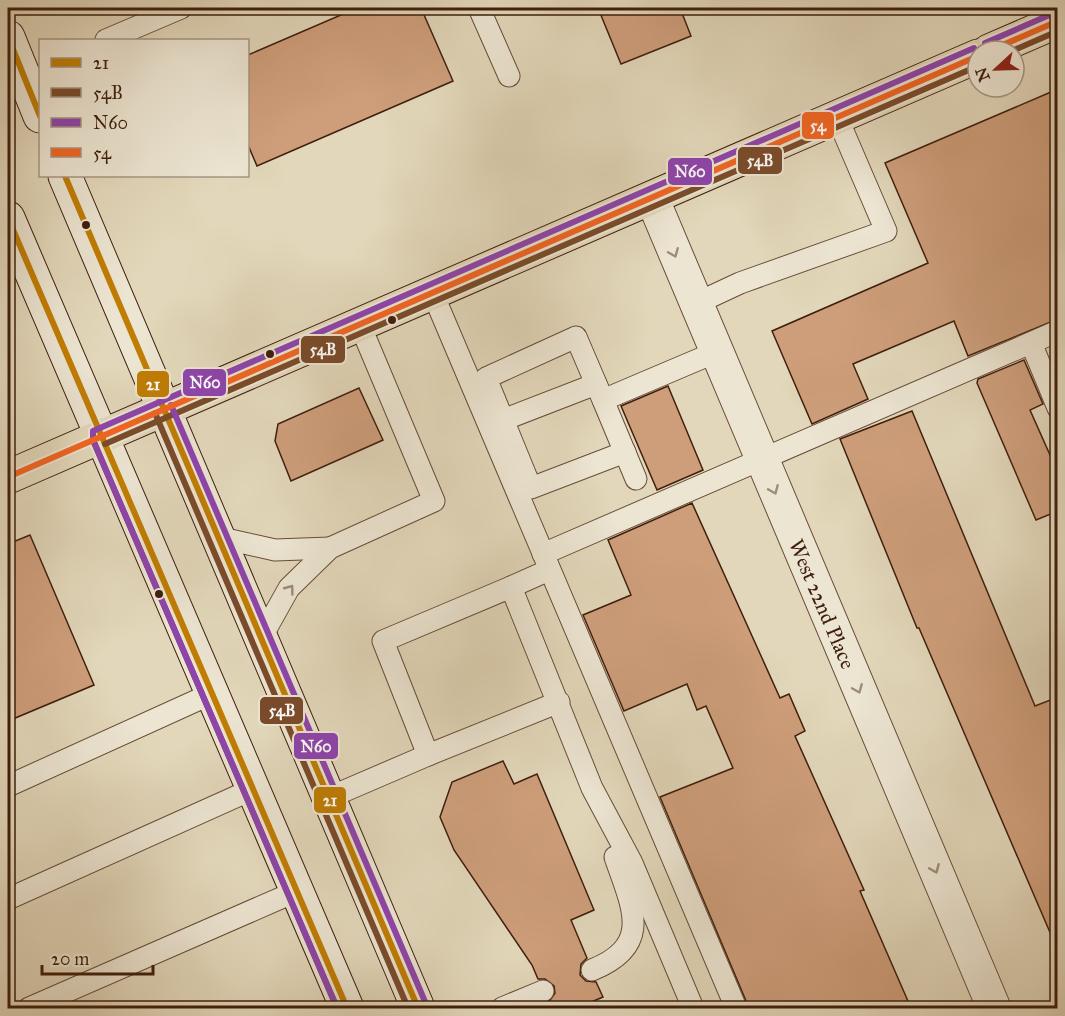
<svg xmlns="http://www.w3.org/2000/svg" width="1065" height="1016" font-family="'IM FELL Great Primer',serif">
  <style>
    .building { fill: #ce9e7b; stroke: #3f1e0c; stroke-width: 1.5 }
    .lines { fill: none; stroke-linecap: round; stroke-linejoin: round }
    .service-casing { stroke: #684c38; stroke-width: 23 }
    .minor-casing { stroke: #684c38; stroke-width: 35 }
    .secondary-casing { stroke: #3f1e0c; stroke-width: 35 }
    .primary-casing { stroke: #3f1e0c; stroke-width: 35 }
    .service { stroke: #ece5d2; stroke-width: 21 }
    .minor { stroke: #ece5d2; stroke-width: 33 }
    .secondary { stroke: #ece5d2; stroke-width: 33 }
    .primary { stroke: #e2d7ba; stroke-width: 33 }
    .bus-1-casing { stroke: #ece5d2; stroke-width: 10 }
    .bus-2-casing { stroke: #ece5d2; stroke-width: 10 }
    .bus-3-casing { stroke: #ece5d2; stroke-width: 10 }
    .bus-4-casing { stroke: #ece5d2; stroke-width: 10 }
    .bus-1 { stroke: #c07d04; stroke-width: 6 }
    .bus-2 { stroke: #7a4b2a; stroke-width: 6 }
    .bus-3 { stroke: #8e44ad; stroke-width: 6 }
    .bus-4 { stroke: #f26522; stroke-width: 6 }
    .oneway { stroke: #9e8b79 }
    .bus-dot { fill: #3f1e0c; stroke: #ece5d2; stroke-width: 2 }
    .labels { text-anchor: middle; stroke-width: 4.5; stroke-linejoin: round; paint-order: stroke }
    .street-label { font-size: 21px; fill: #3f1e0c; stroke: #ece5d2 }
    .line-badge { stroke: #ece5d2; stroke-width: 2 }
    .badge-label { font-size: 16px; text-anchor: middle; font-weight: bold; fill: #fff }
  </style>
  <rect width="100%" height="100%" fill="#e2d7ba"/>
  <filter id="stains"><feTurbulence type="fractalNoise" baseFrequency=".00333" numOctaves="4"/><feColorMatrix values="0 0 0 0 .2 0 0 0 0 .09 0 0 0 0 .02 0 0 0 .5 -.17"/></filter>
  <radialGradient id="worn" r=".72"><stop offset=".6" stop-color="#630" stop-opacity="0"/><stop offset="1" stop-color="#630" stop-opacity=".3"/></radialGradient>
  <g class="building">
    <polygon points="357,8 421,8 453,81 257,166 248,145 248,55"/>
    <polygon points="598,8 680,8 691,36 621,64"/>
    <polygon points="1058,89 1058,319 968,356 954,321 853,364 868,399 812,424 772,331 928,263 885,163"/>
    <polygon points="1024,360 1043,404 1030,410 1058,473 1058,511 1036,520 977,383 978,379"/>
    <polygon points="668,386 703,470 657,490 621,406"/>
    <polygon points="359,388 383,440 291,481 275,441 278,424"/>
    <polygon points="912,411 1035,706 1058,697 1058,951 919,628 917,628 840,439"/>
    <polygon points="692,503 780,698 789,694 805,731 795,736 864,890 860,891 911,1008 749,1008 660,797 733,768 706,706 697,710 687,684 624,711 583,615 631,595 608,540"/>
    <polygon points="30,535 94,685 8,721 8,544"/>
    <polygon points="503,761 514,784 537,774 594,910 571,920 587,958 581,964 580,975 586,981 596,982 603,997 577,1008 550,1008 548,1003 555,993 554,986 545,979 538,979 532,965 454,850 440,817 452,782"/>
  </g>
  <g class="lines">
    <defs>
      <g id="service">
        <polyline points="479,8 509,76"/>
        <polyline points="106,40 181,8"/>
        <polyline points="433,294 736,1008"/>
        <polyline points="695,304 740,283 886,231 837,117"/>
        <polyline points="1031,343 1058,408"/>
        <polyline points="603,400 576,337 486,378 531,488 625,452"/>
        <polyline points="503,420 596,384"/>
        <polyline points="636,479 603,400 716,352"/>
        <polyline points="217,537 275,550 330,548"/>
        <polyline points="543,554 1058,331"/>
        <polyline points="549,570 511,587 592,788 632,863 693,1008"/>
        <polyline points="511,587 383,641 428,755 559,702"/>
        <polyline points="261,638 289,588 330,548 434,501 360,325"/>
        <polyline points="8,786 213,693"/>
        <polyline points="328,798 428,755"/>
        <polyline points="8,899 253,789"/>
        <path d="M592 970C654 945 632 907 615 857"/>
        <polyline points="29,1008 297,891"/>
        <polyline points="502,1008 543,991"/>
      </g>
      <polyline id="minor" points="652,198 994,1008"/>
      <g id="secondary">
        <polyline points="8,37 40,116"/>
        <polyline points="65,176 418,1008"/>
        <polyline points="8,218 347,1008"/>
      </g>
      <g id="primary">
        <polyline points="989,51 1058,21"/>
        <polyline points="8,477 978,56"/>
      </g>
    </defs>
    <use href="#service" class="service-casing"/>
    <use href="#minor" class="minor-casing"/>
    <use href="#secondary" class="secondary-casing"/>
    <use href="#primary" class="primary-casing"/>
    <use href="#service" class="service"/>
    <use href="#minor" class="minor"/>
    <use href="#secondary" class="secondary"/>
    <use href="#primary" class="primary"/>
    <defs>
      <g id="bus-1">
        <polyline points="8,37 40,116"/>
        <polyline points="65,176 418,1008"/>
        <polyline points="8,218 347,1008"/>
      </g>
      <g id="bus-2">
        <polyline points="1012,51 1058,31"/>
        <polyline points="155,413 408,1008"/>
        <polyline points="93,440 337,1008"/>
        <polyline points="105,444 978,66"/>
      </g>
      <g id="bus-3">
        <polyline points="985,43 1054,13"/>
        <polyline points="171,405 426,1004"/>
        <polyline points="337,1008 93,440 93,431 974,48"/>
      </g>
      <g id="bus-4">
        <polyline points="989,51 1058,21"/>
        <polyline points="8,477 978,56"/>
      </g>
    </defs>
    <use href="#bus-1" class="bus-1-casing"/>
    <use href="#bus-2" class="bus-2-casing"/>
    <use href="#bus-3" class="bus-3-casing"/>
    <use href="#bus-4" class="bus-4-casing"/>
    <use href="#bus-1" class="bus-1"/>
    <use href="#bus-2" class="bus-2"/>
    <use href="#bus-3" class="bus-3"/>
    <use href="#bus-4" class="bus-4"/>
  </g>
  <defs><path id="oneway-chevron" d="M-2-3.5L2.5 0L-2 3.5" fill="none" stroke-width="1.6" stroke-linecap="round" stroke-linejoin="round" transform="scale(1.5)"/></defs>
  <g class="oneway">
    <use href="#oneway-chevron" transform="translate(674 253) rotate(68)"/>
    <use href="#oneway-chevron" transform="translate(774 490) rotate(67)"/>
    <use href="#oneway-chevron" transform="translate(290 589) rotate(-53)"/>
    <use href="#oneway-chevron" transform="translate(858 689) rotate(67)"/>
    <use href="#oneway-chevron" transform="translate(935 869) rotate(67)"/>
  </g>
  <g class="bus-dot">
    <circle cx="86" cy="225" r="5"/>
    <circle cx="392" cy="320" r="5"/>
    <circle cx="270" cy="354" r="5"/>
    <circle cx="159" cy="594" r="5"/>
  </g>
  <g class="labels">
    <g class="street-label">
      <text transform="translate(822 604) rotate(67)" y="7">West 22nd Place</text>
    </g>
  </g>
  <g class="line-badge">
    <rect x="801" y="111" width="34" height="29" rx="6" fill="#f26522"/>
    <rect x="737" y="146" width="46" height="29" rx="6" fill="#7a4b2a"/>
    <rect x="667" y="157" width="46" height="29" rx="6" fill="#8e44ad"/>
    <rect x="300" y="335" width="46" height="29" rx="6" fill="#7a4b2a"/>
    <rect x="182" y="368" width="45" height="29" rx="6" fill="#8e44ad"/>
    <rect x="136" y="370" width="34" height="28" rx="6" fill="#c07d04"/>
    <rect x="259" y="696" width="45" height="29" rx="6" fill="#7a4b2a"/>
    <rect x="293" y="732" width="46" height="28" rx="6" fill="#8e44ad"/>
    <rect x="313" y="786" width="34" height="28" rx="6" fill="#c07d04"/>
  </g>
  <g class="badge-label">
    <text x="818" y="131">54</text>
    <text x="760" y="166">54B</text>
    <text x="690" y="177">N60</text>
    <text x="323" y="355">54B</text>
    <text x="205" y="388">N60</text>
    <text x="153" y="390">21</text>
    <text x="282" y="716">54B</text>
    <text x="316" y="752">N60</text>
    <text x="330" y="806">21</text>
  </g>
  <rect width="1065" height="1016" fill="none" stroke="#e2d7ba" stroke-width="30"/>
  <rect x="9" y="9" width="1047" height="998" fill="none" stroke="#3f1e0c" stroke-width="3"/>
  <rect x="15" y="15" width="1035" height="986" fill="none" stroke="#3f1e0c" stroke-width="1.5"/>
  <rect x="39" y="39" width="210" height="138" fill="#ece5d2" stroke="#a79583" stroke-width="1.5"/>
  <rect x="51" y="58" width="30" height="9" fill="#c07d04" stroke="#a79583" stroke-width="1.5"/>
  <text x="93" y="69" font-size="18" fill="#3f1e0c">21</text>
  <rect x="51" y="88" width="30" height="9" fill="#7a4b2a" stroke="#a79583" stroke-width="1.5"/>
  <text x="93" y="99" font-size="18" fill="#3f1e0c">54B</text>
  <rect x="51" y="118" width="30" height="9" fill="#8e44ad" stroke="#a79583" stroke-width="1.5"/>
  <text x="93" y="129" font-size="18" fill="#3f1e0c">N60</text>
  <rect x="51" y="148" width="30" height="9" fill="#f26522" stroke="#a79583" stroke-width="1.5"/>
  <text x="93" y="159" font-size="18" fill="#3f1e0c">54</text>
  <g transform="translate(996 69) rotate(248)"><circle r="28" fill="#ece5d2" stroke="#a79583" stroke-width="1.5"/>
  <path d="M0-4.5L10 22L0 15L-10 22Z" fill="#8f2418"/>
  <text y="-9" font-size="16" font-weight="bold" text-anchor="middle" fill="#3f1e0c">N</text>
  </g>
  <path d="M42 965v9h111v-9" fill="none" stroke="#3f1e0c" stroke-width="3"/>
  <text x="51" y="965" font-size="18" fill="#3f1e0c" stroke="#ece5d2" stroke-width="4.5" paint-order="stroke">20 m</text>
  <rect width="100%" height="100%" filter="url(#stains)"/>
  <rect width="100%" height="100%" fill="url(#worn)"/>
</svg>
